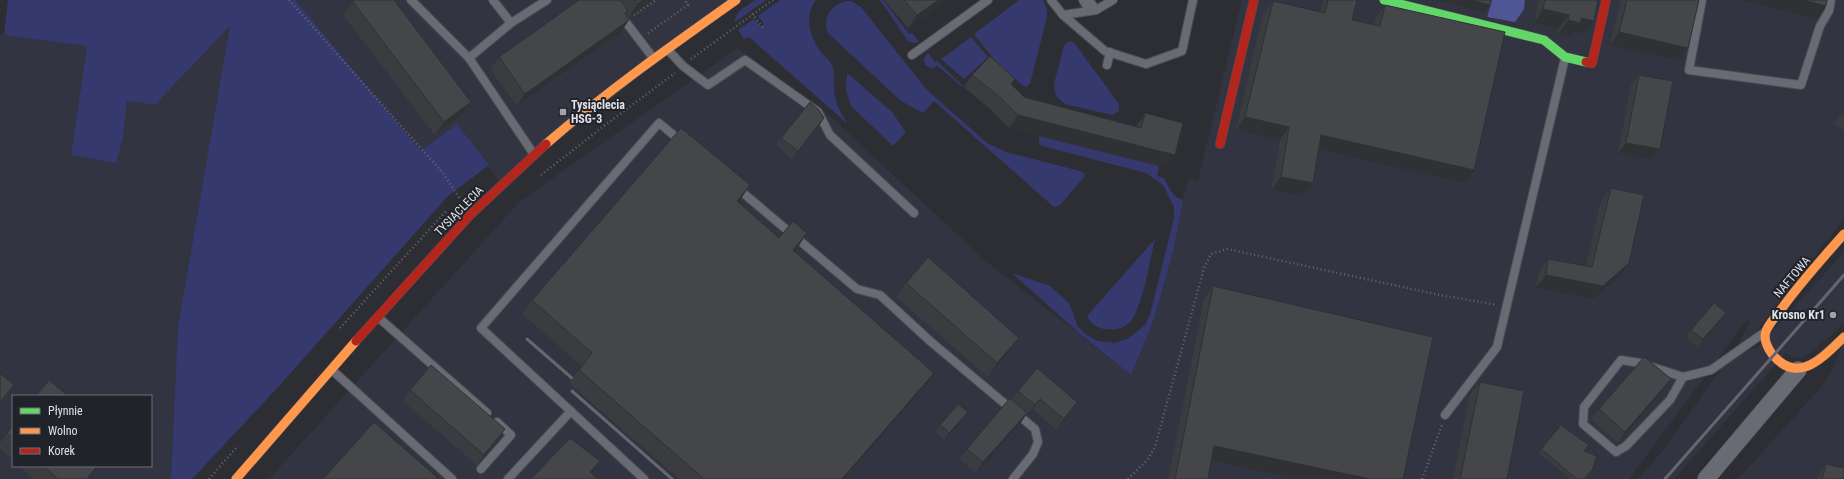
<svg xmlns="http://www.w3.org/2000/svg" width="1844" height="479" font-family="'Roboto Condensed',sans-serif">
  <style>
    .built { fill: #323442; fill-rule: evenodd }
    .green { fill: #36396e }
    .forest { fill: #505596 }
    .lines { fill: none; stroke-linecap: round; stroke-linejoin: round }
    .lane-casing { stroke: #4b4c4f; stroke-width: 10 }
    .street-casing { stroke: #4b4c4f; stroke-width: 18 }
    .fast-casing { stroke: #4b4c4f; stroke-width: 10 }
    .slow-casing { stroke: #4b4c4f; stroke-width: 10 }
    .jam-casing { stroke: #4b4c4f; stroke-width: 10 }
    .path { stroke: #65666e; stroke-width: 2.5; stroke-dasharray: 1 3; stroke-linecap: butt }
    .lane { stroke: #686a74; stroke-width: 8 }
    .street { stroke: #686a74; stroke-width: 17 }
    .fast { stroke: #63d668; stroke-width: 9 }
    .slow { stroke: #ff974d; stroke-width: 9 }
    .jam { stroke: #b3261e; stroke-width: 9 }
    .rail { stroke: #65666e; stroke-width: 3 }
    .wall { fill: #3b3c40 }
    .shaded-wall { fill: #303134 }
    .building { fill: #45464a; stroke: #303134 }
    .poi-dot { fill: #a2a3a9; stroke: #21232b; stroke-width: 1.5 }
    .labels { text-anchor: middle; stroke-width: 4; stroke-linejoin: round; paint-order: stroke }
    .poi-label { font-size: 12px; font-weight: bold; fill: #e1e2e8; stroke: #21232b; text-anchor: start }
    .street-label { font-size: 12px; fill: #e1e2e8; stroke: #21232b }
  </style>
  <rect width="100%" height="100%" fill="#2d2e33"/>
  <g class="built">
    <polygon points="295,0 735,0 502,185 457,124 421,151"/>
    <polygon points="1242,0 1492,0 1487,17 1524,9 1525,0 1844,0 1844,219 1758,329 1749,347 1756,349 1844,252 1844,324 1809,354 1799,358 1793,357 1786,353 1674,479 1638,479 1664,449 1717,375 1737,346 1750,322 1747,319 1629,479 269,479 520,201 738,48 832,118 987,262 1131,375 1153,322 1173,252 1179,212 1189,178 1198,180"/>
    <path d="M231 25 178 327 171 479H0V35H11L87 46 71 155 123 137 127 101 155 105ZM13 396H151V466H13Z"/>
    <polygon points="1844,340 1844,479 1738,479 1822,386 1833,369"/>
  </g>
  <g class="green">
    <polygon points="8,0 295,0 421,151 457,124 489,165 448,196 280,385 192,479 171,479 178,327 230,26 155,105 127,101 123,137 116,163 71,155 87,46 4,35"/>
    <path d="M755 0H766L735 22C735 11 747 6 755 0Z"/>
    <path d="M780 0H816C804 16 809 35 820 51 823 56 829 58 832 65 835 72 833 81 834 89 835 103 841 114 849 125L749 37 744 39 738 30 754 19 761 27 764 24 758 16Z"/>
    <polygon points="880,0 883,0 909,34 912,33 919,42 914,43 908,41"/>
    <polygon points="1019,0 1043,0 1047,9 1047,17 1030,84 1026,87 1022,85 997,63 974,34"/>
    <path d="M846 1H851L861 7 926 89 987 143 1006 152 1080 171 1085 174 1084 177 1060 205 1054 207 934 101 923 113 901 101 828 33C822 17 831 5 846 1Z"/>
    <polygon points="971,37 988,57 964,79 941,59"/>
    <polygon points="1069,41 1073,42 1075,44 1119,104 1119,111 1112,115 1065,104 1056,96 1054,84 1064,46"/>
    <polygon points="928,53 935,62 937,61 963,86 962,87 937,65 933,69 925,65 924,59"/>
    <polygon points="847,73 892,112 906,132 893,146 851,106 846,90"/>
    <path d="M1039 136 1159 166 1157 176 1164 178C1169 187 1172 197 1183 200L1173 252 1153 322 1131 375 1080 334 1012 273 1050 286 1069 303 1078 327 1087 335 1098 341 1115 343 1129 338 1145 325 1150 315 1174 218V207L1163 185 1146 173 1042 146 1039 143Z"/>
    <path d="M1155 239C1150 259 1143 309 1129 323 1123 329 1114 330 1106 329 1098 329 1090 323 1087 316Z"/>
  </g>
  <polygon class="forest" points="1492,0 1525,0 1524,9 1515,22 1487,17"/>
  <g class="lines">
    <defs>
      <g id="lane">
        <polyline points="411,0 469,58 533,153"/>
        <polyline points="493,0 511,23"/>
        <polyline points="609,0 654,59"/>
        <polyline points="1051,0 1063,15 1105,51 1146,64 1182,51 1193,0"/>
        <polyline points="1083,0 1090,11"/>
        <polyline points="1089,0 1096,10"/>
        <polyline points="1702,0 1689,70 1801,85 1820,26 1829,11 1831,0"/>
        <polyline points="1063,15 1096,10 1113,0"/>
        <polyline points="668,50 683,66 708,85 745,60 818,112 830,135 914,213"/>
        <polyline points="912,55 988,0"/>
        <polyline points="469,58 511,23 547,0"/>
        <polyline points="1107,65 1110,52"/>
        <polyline points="736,187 857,289 880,295 930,341 1035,429 1038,442 1033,454 1013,479"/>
        <polyline points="379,318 487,413"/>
        <polyline points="332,370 452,479"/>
        <polyline points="1683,377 1670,400 1626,446 1616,452 1583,424 1584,407 1621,360 1640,363 1683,377 1711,370 1762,334"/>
        <polyline points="1445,415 1497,347 1565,58"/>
        <polyline points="481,469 511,435 497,422"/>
        <polyline points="508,479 571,411"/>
        <polyline points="644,479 481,328 659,123 682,142"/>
      </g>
      <polyline id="street" points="1706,479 1798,370"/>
      <polyline id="fast" points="1384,0 1544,40 1565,57 1586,62"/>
      <g id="slow">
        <path d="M546 144C606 92 671 46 736 0"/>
        <path d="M1844 234C1822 259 1799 284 1780 311 1775 317 1769 324 1766 331 1763 339 1767 347 1772 354 1798 386 1823 357 1844 337"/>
        <polyline points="236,479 356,341"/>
      </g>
      <g id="jam">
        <polyline points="1586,62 1592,63 1606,0"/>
        <polyline points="1220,144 1254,0"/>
        <polyline points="356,341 471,214 546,144"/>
      </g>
    </defs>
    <use href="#lane" class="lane-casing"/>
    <use href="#street" class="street-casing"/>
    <use href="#fast" class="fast-casing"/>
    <use href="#slow" class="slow-casing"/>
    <use href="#jam" class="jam-casing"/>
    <g class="path">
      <polyline points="289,0 443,173 460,199"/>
      <polyline points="752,14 763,28"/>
      <polyline points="634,15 656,0"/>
      <polyline points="648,33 688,5 685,0"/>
      <polyline points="691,59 773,0"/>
      <polyline points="541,175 604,126 675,73"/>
      <polyline points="340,328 447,210"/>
      <polyline points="209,479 236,448"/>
      <polyline points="1128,479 1148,459 1155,447 1204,268 1211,254 1227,249 1435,294 1497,305"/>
      <polyline points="1422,479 1442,425"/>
    </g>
    <use href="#lane" class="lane"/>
    <use href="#street" class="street"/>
    <use href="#fast" class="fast"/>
    <use href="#slow" class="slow"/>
    <use href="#jam" class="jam"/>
    <g class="rail">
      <polyline points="527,339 581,386"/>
      <polyline points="572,391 672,479"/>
      <polyline points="1665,479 1844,275"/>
    </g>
  </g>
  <g class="wall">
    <polygon points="579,0 653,0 629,17 626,14 621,32 517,106 490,69 499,57"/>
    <polygon points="884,0 949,0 908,28"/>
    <polygon points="1323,0 1357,0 1352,20 1374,25 1376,18 1385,5 1474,170 1465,183 1319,149 1313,183 1304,196 1271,190 1280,140 1236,130 1263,14 1273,1 1320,12"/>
    <polygon points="1539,0 1598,0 1594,21 1584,34 1574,32 1571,36 1558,34 1559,28 1534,23"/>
    <polygon points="1621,0 1699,0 1679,61 1610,45"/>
    <polygon points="353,2 471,102 462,115 435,135 343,15"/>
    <polygon points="972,75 1011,84 1024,97 1136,127 1145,113 1175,155 1166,167 1009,128 991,110 964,87"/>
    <polygon points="1639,75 1660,149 1652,160 1618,153 1631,85"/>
    <polygon points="1844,109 1844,131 1834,124"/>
    <polygon points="819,126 792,159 776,145 781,138"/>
    <polygon points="750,185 738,202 779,238 807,233 794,251 925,386 844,479 679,479 569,383 582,366 522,314 532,300"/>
    <polygon points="1611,188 1629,263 1620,276 1593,299 1536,288 1539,272 1548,259 1586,266 1601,201"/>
    <polygon points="906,283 1009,352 988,377 896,297"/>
    <polygon points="1213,286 1211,461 1208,479 1168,479 1204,299"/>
    <polygon points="1721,320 1698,347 1686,337 1691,330"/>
    <polygon points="1037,368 1070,413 1056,430 1033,409 1027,415 1026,415 1020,424 976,473 959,459 967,449 1012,400 1018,391"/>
    <polygon points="1671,379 1664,390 1618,443 1591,419 1599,409"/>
    <polygon points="1480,382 1507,479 1453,479 1470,395"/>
    <polygon points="410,390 505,429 497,439 477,465 403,401"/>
    <polygon points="963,420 944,440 935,432 940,425"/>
    <polygon points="13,425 13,460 0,449 0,443"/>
    <polygon points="1541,449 1584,451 1592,470 1585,479 1570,479 1539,453"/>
    <polygon points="1826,464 1844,479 1818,479 1819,474"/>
    <polygon points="19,466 99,466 88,479 33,479"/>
  </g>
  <g class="shaded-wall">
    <polygon points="644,0 653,0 629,17 637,4"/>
    <polygon points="939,0 949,0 908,28 917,15"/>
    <polygon points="1436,0 1470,0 1490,5 1485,12"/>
    <polygon points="1741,0 1803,0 1826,6 1817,19"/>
    <polygon points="1543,9 1569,15 1559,28 1534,23"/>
    <polygon points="1581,18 1594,21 1584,34 1574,32 1571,36 1558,34 1568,20"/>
    <polygon points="629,20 621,32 517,106 525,94"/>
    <polygon points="1619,32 1688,48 1679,61 1610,45"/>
    <polygon points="471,102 462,115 435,135 444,122"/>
    <polygon points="1018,115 1175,155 1166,167 1009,128"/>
    <polygon points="1245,117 1289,127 1280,140 1236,130"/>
    <polygon points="824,118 819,126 792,159 798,151"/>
    <polygon points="1321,135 1474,170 1465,183 1312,148"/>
    <polygon points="1626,143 1660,149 1652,160 1618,153"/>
    <polygon points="1281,177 1313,183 1304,196 1271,190"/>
    <polygon points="750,185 741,199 727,214 737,201"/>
    <polygon points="807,233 798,247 784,263 793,250"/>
    <polygon points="1629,263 1620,276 1593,299 1536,288 1546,275"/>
    <polygon points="1726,313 1721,320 1698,347 1703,339"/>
    <polygon points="1019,338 1009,352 988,377 997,363"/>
    <polygon points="934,373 925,386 844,479 842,479"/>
    <polygon points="1671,379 1664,390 1618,443 1625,432"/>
    <polygon points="1040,399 1033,409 1027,415 1035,405"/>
    <polygon points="1077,402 1070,413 1056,430 1064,419"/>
    <polygon points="968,412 963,420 944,440 949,433"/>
    <polygon points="1027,413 1020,424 976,473 983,462"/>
    <polygon points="505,429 497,439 477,465 484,455"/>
    <polygon points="1214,446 1370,479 1297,479 1205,459"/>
    <polygon points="600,461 591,474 590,472"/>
    <polygon points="97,466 99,466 88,479 87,479"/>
  </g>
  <g class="building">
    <polygon points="355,0 394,0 471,102 444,122 353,2"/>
    <polygon points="579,0 620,0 628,11 625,13 629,20 525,94 499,57"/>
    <polygon points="634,0 644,0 637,4"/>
    <polygon points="904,0 939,0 917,15"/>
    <polygon points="1328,0 1357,0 1352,20 1380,26 1385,5 1505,32 1474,170 1321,135 1313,183 1281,177 1289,127 1245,117 1273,1 1325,13"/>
    <polygon points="1470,0 1491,0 1490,5"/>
    <polygon points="1545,0 1598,0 1594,21 1581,18 1581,23 1568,20 1569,15 1543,9"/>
    <polygon points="1627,0 1699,0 1688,48 1619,32"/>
    <polygon points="1803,0 1827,0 1826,6"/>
    <polygon points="990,56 1015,79 1011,84 1024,97 1141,128 1145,113 1183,123 1175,155 1018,115 1000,97 972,75"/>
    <polygon points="1639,75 1673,81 1660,149 1626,143"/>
    <polygon points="810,102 819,110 824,118 798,151 781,138"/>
    <polygon points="1844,109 1844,116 1841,114"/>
    <polygon points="681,128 750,185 737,201 779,238 793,221 807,233 793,250 934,373 842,479 704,479 579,370 592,353 532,300"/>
    <polygon points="1611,188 1644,195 1629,263 1603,286 1546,275 1548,259 1592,267"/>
    <polygon points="928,257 1019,338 997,363 906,283"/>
    <polygon points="1213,286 1433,337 1403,479 1370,479 1214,446 1208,479 1175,479"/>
    <polygon points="1714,303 1726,313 1703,339 1691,330"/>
    <polygon points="1644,357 1646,358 1671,379 1625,432 1599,409"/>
    <polygon points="431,365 505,429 484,455 410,390"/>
    <polygon points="1037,368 1077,402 1064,419 1040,399 1035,405 1018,391"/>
    <polygon points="0,373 14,385 1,401 0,400"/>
    <polygon points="49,380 68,396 36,396"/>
    <polygon points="1480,382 1524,391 1507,479 1460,479"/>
    <polygon points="1010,398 1027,413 983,462 967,449"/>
    <polygon points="958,404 968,412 949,433 940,425"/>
    <polygon points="374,422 439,479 323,479"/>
    <polygon points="13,425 13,439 7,433"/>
    <polygon points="1561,425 1589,445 1584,451 1597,456 1592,470 1584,479 1577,479 1541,449"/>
    <polygon points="570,438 600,461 590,472 598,479 531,479"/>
    <polygon points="1826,464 1844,468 1844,479 1822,479"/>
    <polygon points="43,466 97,466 87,479 58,479"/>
  </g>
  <g class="poi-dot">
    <rect x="559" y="108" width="8" height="8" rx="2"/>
    <circle cx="1833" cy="315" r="4"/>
  </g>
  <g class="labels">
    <g class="poi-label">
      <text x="571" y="109">Tysiąclecia<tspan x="571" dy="14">HSG-3</tspan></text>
      <text x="1825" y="319" text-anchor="end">Krosno Kr1</text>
    </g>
    <g class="street-label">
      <text transform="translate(459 211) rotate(-46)" y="4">TYSIĄCLECIA</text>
      <text transform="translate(1792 277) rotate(-50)" y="4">NAFTOWA</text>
    </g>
  </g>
  <rect x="12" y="395" width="140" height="72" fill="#21232b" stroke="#6e6f77"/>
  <rect x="20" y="408" width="20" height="6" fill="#63d668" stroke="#6e6f77"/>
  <text x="48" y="415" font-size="12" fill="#e1e2e8">Płynnie</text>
  <rect x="20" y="428" width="20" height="6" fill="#ff974d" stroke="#6e6f77"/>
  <text x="48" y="435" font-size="12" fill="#e1e2e8">Wolno</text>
  <rect x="20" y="448" width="20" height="6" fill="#b3261e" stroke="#6e6f77"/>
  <text x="48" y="455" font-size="12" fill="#e1e2e8">Korek</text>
</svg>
